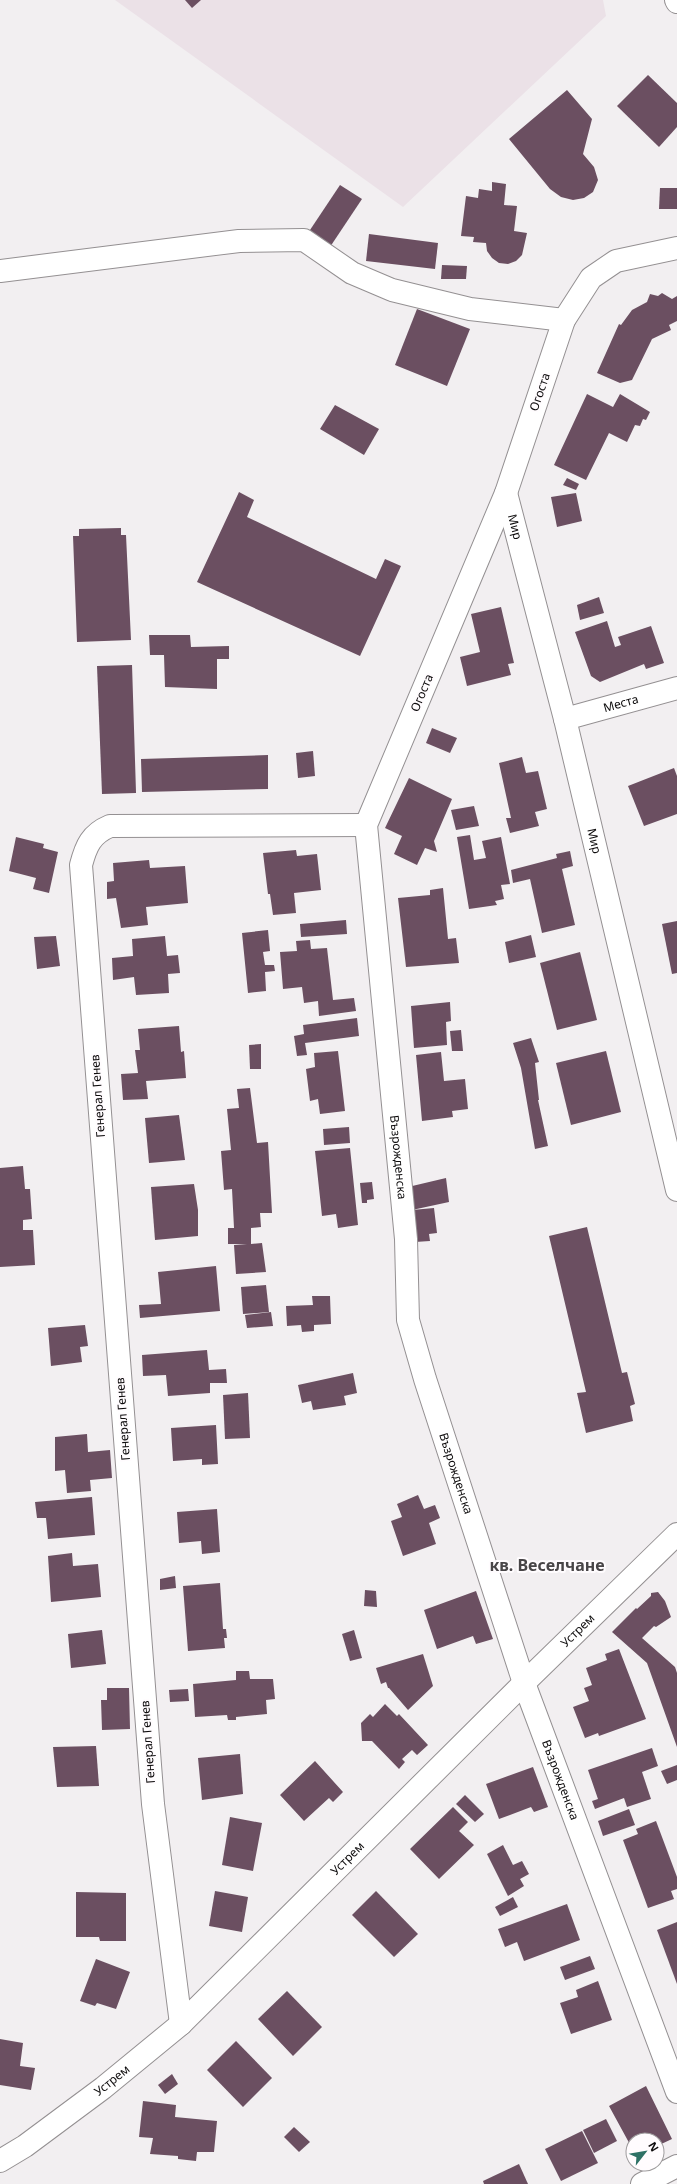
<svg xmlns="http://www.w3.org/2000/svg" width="677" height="2184" font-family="'Noto Sans',sans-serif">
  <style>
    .built { fill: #ebe1e7 }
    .building { fill: #6b4f61 }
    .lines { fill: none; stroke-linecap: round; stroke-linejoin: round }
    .minor-casing { stroke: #949092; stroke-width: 24 }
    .minor { stroke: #fff; stroke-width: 22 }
    .labels { text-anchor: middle; stroke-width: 4; stroke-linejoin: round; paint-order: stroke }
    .street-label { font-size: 12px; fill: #0d0b0c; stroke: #fffcfe }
    .district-label { font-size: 16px; font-weight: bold; fill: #484547; stroke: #fffcfe }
  </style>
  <rect width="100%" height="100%" fill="#f2eff1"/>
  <polygon class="built" points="115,0 603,0 606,16 403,207"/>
  <g class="building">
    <polygon points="185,0 201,0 192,8"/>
    <polygon points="648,75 677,103 677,127 659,147 617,106"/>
    <polygon points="567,90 592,119 583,154 594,167 598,180 593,192 584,198 573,200 561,197 550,189 509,139"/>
    <polygon points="492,182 506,184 504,205 517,206 514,231 527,233 522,255 516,261 508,264 499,263 492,258 487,251 486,243 473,242 474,237 461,236 466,196 478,198 479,189 492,191"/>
    <polygon points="340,185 362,199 330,247 308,233"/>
    <polygon points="660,188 677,188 677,209 659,209"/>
    <polygon points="369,234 438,243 435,269 366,261"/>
    <polygon points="442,265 467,266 466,279 441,279"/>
    <polygon points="662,293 672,299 677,296 677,321 669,325 671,330 652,339 632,380 620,383 597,373 619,324 621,325 632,310 647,302 650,294 658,296"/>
    <polygon points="417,309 470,329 447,386 395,365"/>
    <polygon points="587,394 613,407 620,394 650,412 646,420 643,419 640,426 635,425 627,442 609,433 586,480 554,465"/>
    <polygon points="335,405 379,429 364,455 320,429"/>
    <polygon points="567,478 579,484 576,490 563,485"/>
    <polygon points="239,492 254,500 247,517 376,579 385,559 401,566 360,656 197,582"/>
    <polygon points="576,493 582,521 557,527 551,497"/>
    <polygon points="121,528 121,535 126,535 131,640 77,642 73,536 79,536 79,529"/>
    <polygon points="599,597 604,613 580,620 577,605"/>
    <polygon points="501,607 514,663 508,664 511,675 467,686 460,657 480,652 471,614"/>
    <polygon points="607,621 615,647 621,645 618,637 651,626 664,663 646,669 644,664 600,682 591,676 575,632"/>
    <polygon points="149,635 190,635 191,647 229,646 229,659 217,659 217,689 165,687 164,655 150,655"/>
    <polygon points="132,665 136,793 102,794 97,666"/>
    <polygon points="432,728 457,738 450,753 426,743"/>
    <polygon points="313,751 315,776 298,778 296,753"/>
    <polygon points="268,755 268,789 142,792 141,759"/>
    <polygon points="522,757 526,773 538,771 547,809 535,812 539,826 510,833 506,818 511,818 499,763"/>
    <polygon points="674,768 677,776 677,814 644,826 628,786"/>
    <polygon points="409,778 452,799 434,841 437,852 425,848 417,865 394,854 402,836 385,828"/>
    <polygon points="474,806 479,826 456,830 451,810"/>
    <polygon points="470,835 474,860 486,858 482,841 501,837 510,884 501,885 504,899 495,901 497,905 469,909 457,837"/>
    <polygon points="16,837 44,844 43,848 58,852 49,893 33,889 36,878 9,871"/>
    <polygon points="296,850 297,856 317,854 321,890 294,893 296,913 273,915 270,894 268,894 263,853"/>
    <polygon points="570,851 573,866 562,869 575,925 542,933 530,879 513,883 511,870 557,858 556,854"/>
    <polygon points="149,860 150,868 185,866 188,903 146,907 148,925 121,928 116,898 107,899 107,882 114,881 113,863"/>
    <polygon points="443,888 448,939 456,938 459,963 406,967 398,898 430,895 430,890"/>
    <polygon points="346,920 347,934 301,937 300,924"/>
    <polygon points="677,921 677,973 672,974 662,924"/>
    <polygon points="268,930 270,951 263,952 265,965 274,965 275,971 265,972 266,991 248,993 242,933"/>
    <polygon points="531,935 536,957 509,963 505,942"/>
    <polygon points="56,936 60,966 37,969 34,937"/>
    <polygon points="165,936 167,956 178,955 180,973 168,974 169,993 136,995 134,977 113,980 112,958 133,956 132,939"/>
    <polygon points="310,940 311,949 327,948 333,1000 354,998 356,1011 319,1016 318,1001 304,1003 302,987 283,989 280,952 297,951 296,941"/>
    <polygon points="580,952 597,1020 557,1030 540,963"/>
    <polygon points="450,1002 451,1021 446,1022 447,1045 414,1048 411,1006"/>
    <polygon points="357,1018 359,1036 305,1043 307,1055 297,1056 294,1036 304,1034 303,1025"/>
    <polygon points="179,1026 181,1052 184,1051 186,1078 146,1081 148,1099 123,1100 121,1074 138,1073 135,1050 140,1050 138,1029"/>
    <polygon points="461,1030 463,1051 452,1051 450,1031"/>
    <polygon points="531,1038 539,1062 535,1063 539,1100 538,1100 548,1146 535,1149 521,1068 513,1043"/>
    <polygon points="261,1044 261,1069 250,1069 249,1045"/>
    <polygon points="338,1051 345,1111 320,1114 318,1099 310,1101 306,1069 315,1067 314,1053"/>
    <polygon points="606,1051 621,1112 571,1125 556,1063"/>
    <polygon points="441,1052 444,1081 465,1079 468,1109 452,1111 453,1117 422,1121 416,1055"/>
    <polygon points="250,1088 257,1143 268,1142 272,1213 260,1213 261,1227 251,1228 251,1244 262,1243 266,1272 236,1274 234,1245 247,1244 228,1244 228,1228 234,1228 232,1189 224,1190 221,1151 231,1150 227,1109 239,1108 237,1089"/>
    <polygon points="179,1115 185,1160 149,1163 145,1118"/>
    <polygon points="349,1127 350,1143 324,1145 323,1129"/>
    <polygon points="350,1148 358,1225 338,1228 336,1214 322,1216 315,1151"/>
    <polygon points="23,1166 25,1189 30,1189 32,1219 23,1220 23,1230 33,1230 35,1265 0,1267 0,1168"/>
    <polygon points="446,1178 449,1202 412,1210 408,1187"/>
    <polygon points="372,1182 374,1199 367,1200 367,1203 362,1203 360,1183"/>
    <polygon points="194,1184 198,1210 198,1236 155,1240 151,1187"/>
    <polygon points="434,1208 437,1233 429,1234 430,1241 415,1242 412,1210"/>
    <polygon points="587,1227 622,1373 627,1372 635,1404 630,1406 633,1421 586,1433 577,1393 586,1392 549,1236"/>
    <polygon points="216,1266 220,1311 140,1318 139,1305 161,1304 158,1272"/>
    <polygon points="266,1285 269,1312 243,1314 241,1287"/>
    <polygon points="312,1296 330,1296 331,1324 314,1325 314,1331 302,1332 301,1325 287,1326 286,1306 313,1305"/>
    <polygon points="271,1312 273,1326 247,1328 245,1315"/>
    <polygon points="85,1325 88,1346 80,1347 82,1362 51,1366 48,1328"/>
    <polygon points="207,1350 209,1370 226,1369 227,1383 210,1383 210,1393 168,1396 166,1375 143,1376 142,1355"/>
    <polygon points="353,1373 357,1393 344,1396 346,1405 313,1410 311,1401 302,1403 298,1385"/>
    <polygon points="248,1393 250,1438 225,1439 223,1395"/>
    <polygon points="216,1425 218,1464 202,1465 202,1459 173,1461 171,1428"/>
    <polygon points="87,1434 88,1452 110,1450 112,1478 90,1480 91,1491 67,1493 65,1470 55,1471 55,1437"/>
    <polygon points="418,1495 424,1509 435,1505 440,1518 429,1523 436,1544 403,1556 391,1521 402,1517 397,1504"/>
    <polygon points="92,1497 95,1535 48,1539 46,1518 37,1518 35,1502"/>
    <polygon points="217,1509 220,1552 202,1554 201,1541 179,1543 177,1512"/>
    <polygon points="72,1553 73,1566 98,1564 101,1597 51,1602 48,1556"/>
    <polygon points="175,1576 176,1588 160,1590 160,1579"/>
    <polygon points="220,1583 223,1629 226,1629 227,1638 224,1638 225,1648 188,1651 183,1586"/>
    <polygon points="365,1590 376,1591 377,1607 364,1606"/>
    <polygon points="476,1591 493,1639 476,1644 473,1636 437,1649 424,1610"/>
    <polygon points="658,1592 665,1601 671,1617 656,1627 654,1626 642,1638 675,1667 677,1673 677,1747 647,1663 612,1632 636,1608 637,1609 651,1596 651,1593"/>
    <polygon points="102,1630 106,1664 71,1668 68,1634"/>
    <polygon points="354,1630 362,1658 350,1661 342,1634"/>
    <polygon points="619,1649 646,1719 599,1736 598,1733 585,1738 573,1707 589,1701 584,1688 592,1685 586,1668 607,1660 605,1654"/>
    <polygon points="423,1654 433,1686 408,1710 389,1688 388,1688 386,1682 381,1684 376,1668"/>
    <polygon points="236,1671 249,1671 250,1679 273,1679 275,1699 266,1700 267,1714 236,1717 236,1720 228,1720 227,1715 195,1717 193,1684 236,1680"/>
    <polygon points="107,1688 129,1688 130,1729 102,1730 101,1700 107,1700"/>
    <polygon points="188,1689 189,1701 170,1702 169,1690"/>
    <polygon points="385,1704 397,1716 399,1714 428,1745 417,1755 412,1750 402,1759 405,1762 399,1769 372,1741 362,1741 361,1723 370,1714 373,1717"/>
    <polygon points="96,1746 99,1786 57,1787 53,1747"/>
    <polygon points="652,1748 658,1766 642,1772 651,1799 627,1807 624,1798 595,1809 592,1801 598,1799 588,1770"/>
    <polygon points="240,1754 243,1794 202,1800 198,1758"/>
    <polygon points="315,1761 343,1792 333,1802 329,1798 304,1821 280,1795"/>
    <polygon points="677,1765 677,1780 667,1784 661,1771"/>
    <polygon points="533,1767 548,1807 534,1812 531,1807 499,1819 486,1784"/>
    <polygon points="465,1795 484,1814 475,1822 456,1804"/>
    <polygon points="453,1807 468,1822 459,1831 474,1845 439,1879 410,1849"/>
    <polygon points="629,1809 635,1825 603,1836 598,1821"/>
    <polygon points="230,1817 262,1823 253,1871 222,1865"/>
    <polygon points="656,1821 677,1877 677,1889 671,1891 674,1899 648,1908 623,1840 638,1834 636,1829"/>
    <polygon points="503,1845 513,1865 522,1861 529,1874 520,1879 524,1886 508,1896 487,1854"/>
    <polygon points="215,1891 248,1897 242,1932 209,1926"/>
    <polygon points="376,1891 418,1934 394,1957 352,1915"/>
    <polygon points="76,1892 126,1893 126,1941 100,1941 99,1937 76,1937"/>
    <polygon points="513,1897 518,1907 500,1916 495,1907"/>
    <polygon points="567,1904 580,1940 524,1961 517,1942 505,1947 498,1929"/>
    <polygon points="677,1922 677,1984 657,1930"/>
    <polygon points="590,1956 595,1969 565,1980 560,1967"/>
    <polygon points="96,1959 130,1972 116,2009 97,2003 95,2006 80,2001"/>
    <polygon points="598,1981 612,2020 571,2034 560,2003 578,1997 576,1990"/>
    <polygon points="287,1991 322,2027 293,2056 258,2019"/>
    <polygon points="0,2039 23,2043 20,2066 35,2068 31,2090 0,2085"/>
    <polygon points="236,2041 272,2078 243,2107 207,2070"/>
    <polygon points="172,2074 178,2084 165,2094 158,2085"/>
    <polygon points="646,2086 672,2139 657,2146 657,2140 633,2140 633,2150 609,2106"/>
    <polygon points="143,2101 176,2105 175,2117 217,2121 214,2152 197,2152 196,2161 178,2159 178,2156 150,2154 153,2138 139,2137"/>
    <polygon points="606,2119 617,2141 594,2153 583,2130"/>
    <polygon points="294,2127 310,2142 299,2152 284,2137"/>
    <polygon points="582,2131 598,2163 561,2181 545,2149"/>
    <polygon points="519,2164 528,2184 484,2184 483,2181"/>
  </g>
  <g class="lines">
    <defs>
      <g id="minor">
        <polyline points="676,0 677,2"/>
        <path id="s1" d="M677 248 616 261 591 278 564 320 506 493 366 825 406 1239 408 1320 425 1379 524 1683 677 2092"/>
        <polyline points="0,271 239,241 304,240 352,273 392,290 470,309 564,320"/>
        <path id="s2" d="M506 493 565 719 677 1190"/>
        <path id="s3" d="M565 719 677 688"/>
        <path d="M181 2024 153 1804 81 865C86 846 91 834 110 826L366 825"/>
        <path id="s4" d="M0 2161 25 2146 103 2088 181 2024 524 1683 677 1534"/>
        <polyline points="642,2184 677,2166"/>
      </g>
    </defs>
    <use href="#minor" class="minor-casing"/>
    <use href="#minor" class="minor"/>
  </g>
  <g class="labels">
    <g class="street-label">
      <text transform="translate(540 392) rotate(-71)" y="4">Огоста</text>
      <text dy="4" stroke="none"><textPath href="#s2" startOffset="35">Мир</textPath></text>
      <text transform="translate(422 693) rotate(-67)" y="4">Огоста</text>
      <text dy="4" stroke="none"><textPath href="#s3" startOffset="58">Места</textPath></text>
      <text dy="4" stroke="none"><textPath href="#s2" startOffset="359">Мир</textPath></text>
      <text transform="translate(98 1096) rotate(-94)" y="4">Генерал Генев</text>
      <text dy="4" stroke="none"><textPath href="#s1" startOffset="1019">Възрожденска</textPath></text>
      <text transform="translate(123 1419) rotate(-94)" y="4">Генерал Генев</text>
      <text dy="4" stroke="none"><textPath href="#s1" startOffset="1343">Възрожденска</textPath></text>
      <text dy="4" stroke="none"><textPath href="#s4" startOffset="786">Устрем</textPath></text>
      <text transform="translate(148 1742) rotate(-94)" y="4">Генерал Генев</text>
      <text dy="4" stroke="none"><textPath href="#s1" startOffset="1667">Възрожденска</textPath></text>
      <text dy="4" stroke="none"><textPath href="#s4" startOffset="462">Устрем</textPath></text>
      <text dy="4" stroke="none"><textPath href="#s4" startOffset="138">Устрем</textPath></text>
    </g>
    <g class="district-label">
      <text x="547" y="1571">кв. Веселчане</text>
    </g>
  </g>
  <g transform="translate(645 2152) rotate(59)"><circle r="19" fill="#fffcfe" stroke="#9e9c9d"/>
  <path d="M0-3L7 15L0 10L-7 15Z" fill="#2e7266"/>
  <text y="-6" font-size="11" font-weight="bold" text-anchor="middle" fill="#0d0b0c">N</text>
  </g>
</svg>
